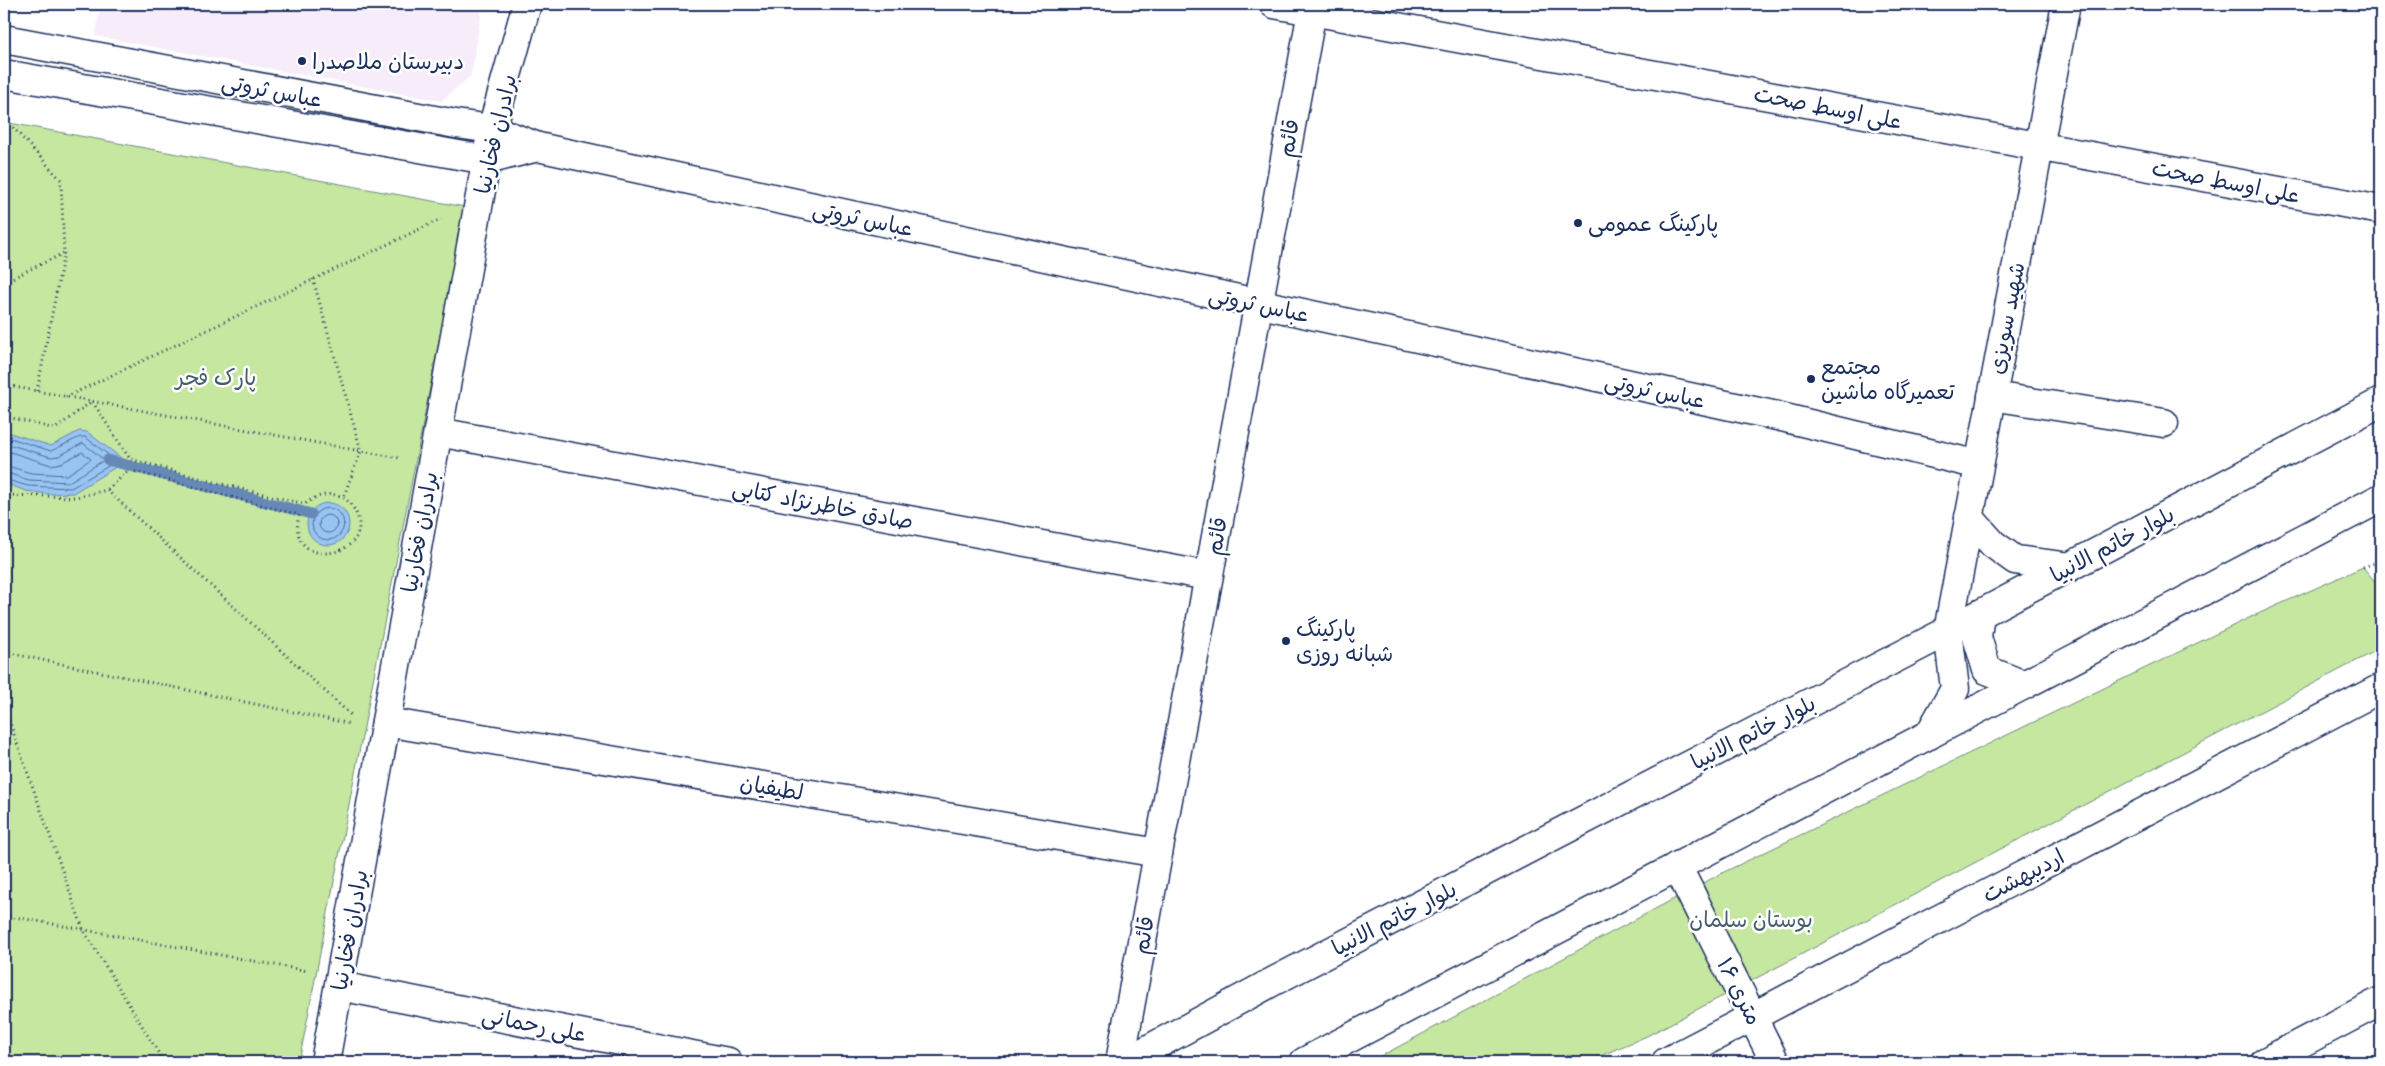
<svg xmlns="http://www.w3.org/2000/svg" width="2385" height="1066" font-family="'Indie Flower','Playpen Sans Arabic',sans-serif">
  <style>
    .built { fill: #f7edfa }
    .green { fill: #c5e7a0; stroke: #708b7f }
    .water { fill: #98c4f2; stroke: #6688b7 }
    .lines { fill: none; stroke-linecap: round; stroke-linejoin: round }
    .shore { stroke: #4d6b99; stroke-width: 1 }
    .stream { stroke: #6688b7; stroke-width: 11 }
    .minor-casing { stroke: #1b2f5e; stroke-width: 31 }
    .secondary-casing { stroke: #1b2f5e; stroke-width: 31 }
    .primary-casing { stroke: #1b2f5e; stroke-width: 31 }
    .path { stroke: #1b2f5e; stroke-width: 3; stroke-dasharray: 1 4; stroke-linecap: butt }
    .minor { stroke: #fff; stroke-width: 28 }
    .secondary { stroke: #fff; stroke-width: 28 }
    .primary { stroke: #fff; stroke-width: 28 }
    .poi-dot { fill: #1b2f5e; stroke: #fff; stroke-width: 2 }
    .labels { text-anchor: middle; stroke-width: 5; stroke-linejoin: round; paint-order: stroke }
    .poi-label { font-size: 22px; fill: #1b2f5e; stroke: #fff; text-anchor: start }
    .street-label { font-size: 22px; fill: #1b2f5e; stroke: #fff }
    .park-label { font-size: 22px; fill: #465d6e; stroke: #fff }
  </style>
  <rect width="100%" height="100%" fill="#fff"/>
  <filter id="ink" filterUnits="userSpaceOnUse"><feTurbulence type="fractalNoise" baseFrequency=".02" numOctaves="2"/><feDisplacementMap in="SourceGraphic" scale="10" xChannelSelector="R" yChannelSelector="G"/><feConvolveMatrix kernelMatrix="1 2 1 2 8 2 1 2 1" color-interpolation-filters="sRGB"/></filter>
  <g filter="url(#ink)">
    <polygon class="built" points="101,4 483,4 471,76 441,101 95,36"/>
    <g class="green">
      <polygon points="4,122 465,207 299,1062 4,1062"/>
      <polygon points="2363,567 2381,589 2381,648 1647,1036 1586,1062 1370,1062 1724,872 2251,617"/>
    </g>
    <g class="water">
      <polygon points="4,431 51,446 79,431 87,432 120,457 116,467 73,493 48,494 26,491 4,483"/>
      <circle cx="328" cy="524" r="21"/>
    </g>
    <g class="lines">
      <g class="shore">
        <polyline points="4,436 51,451 80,437 85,437 114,459 112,464 71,488 28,486 4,479"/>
        <polyline points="4,443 51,457 59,456 83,443 104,460 69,482 29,480 4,472"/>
        <polyline points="4,450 51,465 61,463 82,452 91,459 67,475 31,473 4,465"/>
        <circle cx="328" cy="524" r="16"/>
        <circle cx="328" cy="524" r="9"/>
      </g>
      <polyline class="stream" points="108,460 311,514"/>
      <defs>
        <g id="minor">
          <polyline points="1274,4 2381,210"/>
          <polyline points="4,39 456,124 492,129 538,147 1777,416 1979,465"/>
          <polyline points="4,74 487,160 538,147"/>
          <polyline points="1992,396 2164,423"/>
          <polyline points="438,432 1208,576"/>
          <polyline points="386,722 1158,853"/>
          <polyline points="1677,866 1775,1062"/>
          <polyline points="339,986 728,1062"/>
          <polyline points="1120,1062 1312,11"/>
          <polyline points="1666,1062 2381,688"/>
          <polyline points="2265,1062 2381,1001"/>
        </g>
        <g id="secondary">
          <polyline points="1969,517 1993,544 2015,560 2070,567"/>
          <polyline points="1948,631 2066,4"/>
          <polyline points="325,1062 492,129 527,4"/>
        </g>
        <g id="primary">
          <polyline points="1980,614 1977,637 1987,670 2024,685"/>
          <polyline points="1929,735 1955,689 1948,631"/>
          <polyline points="1125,1062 1274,981 1948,631 2381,402"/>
          <polyline points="1304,1062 2381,498"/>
        </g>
      </defs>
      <use href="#minor" class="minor-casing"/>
      <use href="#secondary" class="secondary-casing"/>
      <use href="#primary" class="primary-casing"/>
      <g class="path">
        <polyline points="313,279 361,451 343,498"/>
        <polyline points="4,282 64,253 61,180 10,124"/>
        <polyline points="4,385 399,458"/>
        <polyline points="37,391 64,253"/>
        <polyline points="66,397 441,219"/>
        <path d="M4 416 55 429 92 401 130 459 221 484 305 504C320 492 343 489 354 509 382 557 284 575 299 515L129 470 107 490"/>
        <polyline points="4,493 8,495 4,521"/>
        <polyline points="8,495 76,497 107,490 353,717"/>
        <polyline points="2363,567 2381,561"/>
        <polyline points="4,652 351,724"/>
        <polyline points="4,706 83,929 164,1062"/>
        <polyline points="4,915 308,971"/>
      </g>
      <use href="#minor" class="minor"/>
      <use href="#secondary" class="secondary"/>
      <use href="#primary" class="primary"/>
    </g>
  </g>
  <g class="poi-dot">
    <circle cx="302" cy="61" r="5"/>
    <circle cx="1578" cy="223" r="5"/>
    <circle cx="1811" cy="379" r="5"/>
    <circle cx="1286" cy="641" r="5"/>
  </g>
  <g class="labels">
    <g class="poi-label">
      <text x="312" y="69">دبیرستان ملاصدرا</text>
      <text x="1588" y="231">پارکینگ عمومی</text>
      <text x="1821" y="374">مجتمع<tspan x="1821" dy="25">تعمیرگاه ماشین</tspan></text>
      <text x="1296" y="636">پارکینگ<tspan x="1296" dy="25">شبانه روزی</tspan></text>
    </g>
    <g class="street-label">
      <text transform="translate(272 90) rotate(11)" y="8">عباس ثروتی</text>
      <text transform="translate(1828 107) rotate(11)" y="8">علی اوسط صحت</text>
      <text transform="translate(495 134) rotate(-77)" y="8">برادران فخارنیا</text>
      <text transform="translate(1288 138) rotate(-80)" y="8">قائم</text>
      <text transform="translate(2226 181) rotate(11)" y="8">علی اوسط صحت</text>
      <text transform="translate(863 218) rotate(12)" y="8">عباس ثروتی</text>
      <text transform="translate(1259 304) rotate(12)" y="8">عباس ثروتی</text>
      <text transform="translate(2006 318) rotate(-79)" y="8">شهید سویزی</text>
      <text transform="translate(1655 390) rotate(12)" y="8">عباس ثروتی</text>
      <text transform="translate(823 504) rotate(11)" y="8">صادق خاطرنژاد کتابی</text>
      <text transform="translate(419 532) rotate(-80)" y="8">برادران فخارنیا</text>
      <text transform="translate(1216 536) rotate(-80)" y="8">قائم</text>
      <text transform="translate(2112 544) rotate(-28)" y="8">بلوار خاتم الانبیا</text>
      <text transform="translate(1753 732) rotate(-27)" y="8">بلوار خاتم الانبیا</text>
      <text transform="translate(772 787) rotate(10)" y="8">لطیفیان</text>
      <text transform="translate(2023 875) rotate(-28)" y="8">اردیبهشت</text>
      <text transform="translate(1394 918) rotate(-27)" y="8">بلوار خاتم الانبیا</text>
      <text transform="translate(349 930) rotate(-80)" y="8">برادران فخارنیا</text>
      <text transform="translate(1143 935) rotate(-80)" y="8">قائم</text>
      <text transform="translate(1740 991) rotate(63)" y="8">۱۶ متری</text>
      <text transform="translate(534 1024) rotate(11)" y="8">علی رحمانی</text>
    </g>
    <g class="park-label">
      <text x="216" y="385">پارک فجر</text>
      <text x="1751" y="927">بوستان سلمان</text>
    </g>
  </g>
  <rect width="2385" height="1066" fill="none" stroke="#fff" stroke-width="20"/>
  <rect x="10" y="10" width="2365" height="1046" fill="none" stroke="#1b2f5e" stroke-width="2" filter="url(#ink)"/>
</svg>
